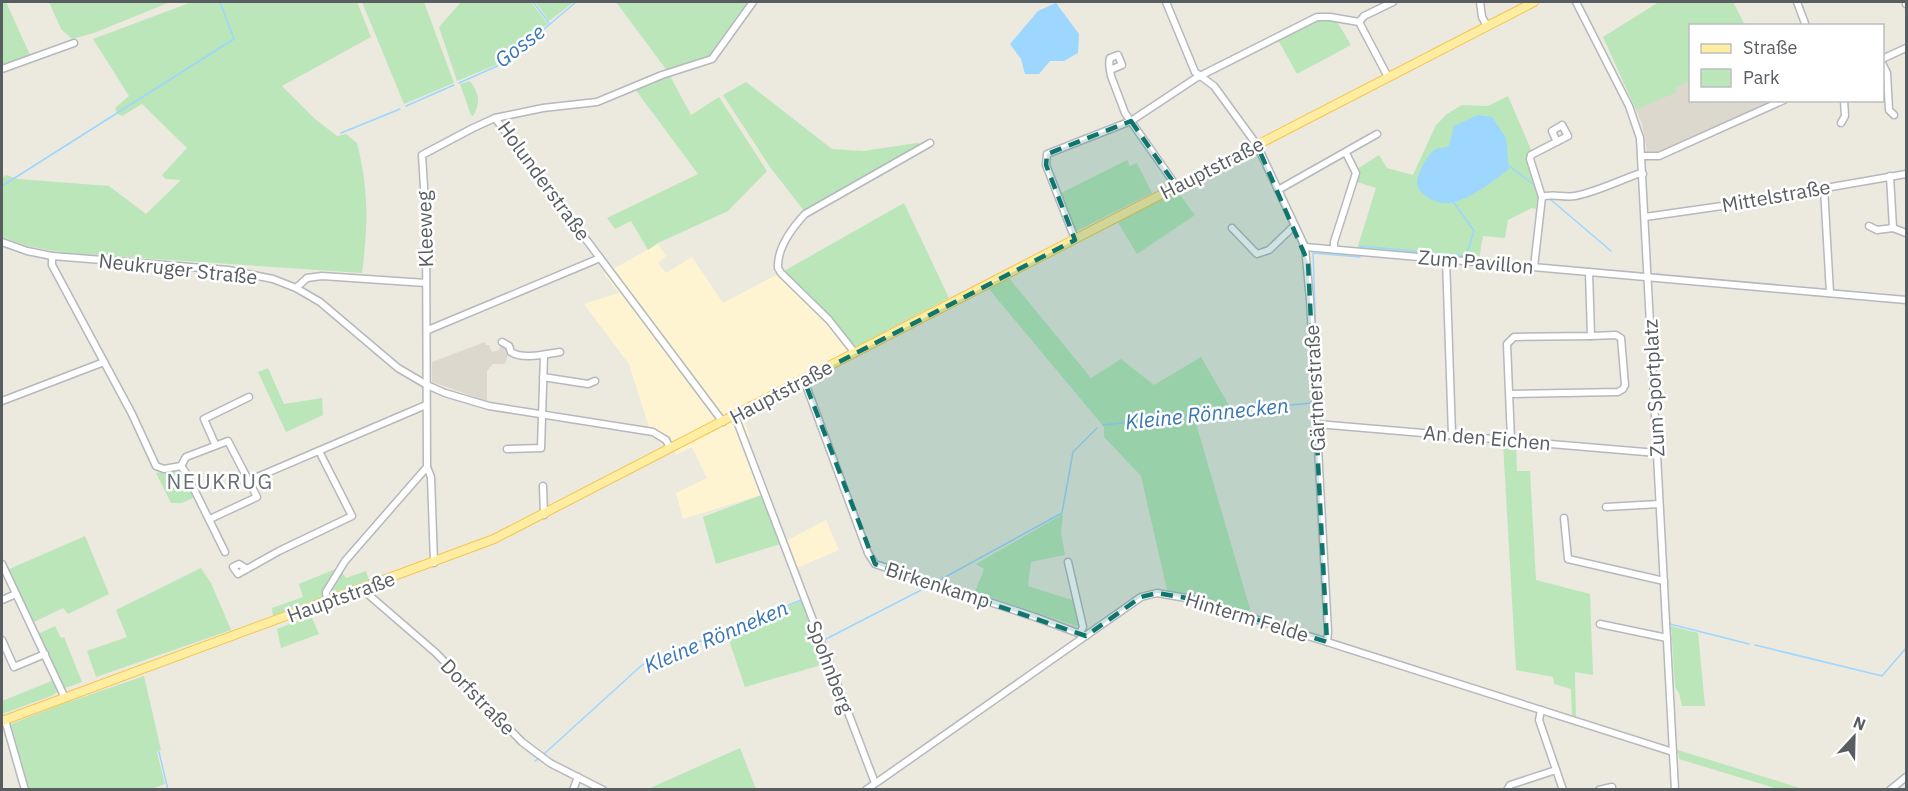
<svg xmlns="http://www.w3.org/2000/svg" width="1908" height="791" font-family="'IBM Plex Sans',sans-serif">
  <style>
    .commercial { fill: #fff4d2 }
    .education { fill: #dcd8ce }
    .green { fill: #bbe6ba }
    .water { fill: #9dd6ff }
    .lines { fill: none; stroke-linecap: round; stroke-linejoin: round }
    .stream { stroke: #9dd6ff; stroke-width: 1.5 }
    .minor-casing { stroke: #b5b8bd; stroke-width: 9 }
    .major-casing { stroke: #f6c44f; stroke-width: 10 }
    .minor { stroke: #fff; stroke-width: 6 }
    .major { stroke: #ffeea2; stroke-width: 8 }
    .marked { fill: #0f766e; fill-opacity: 0.2; stroke: #0f766e; stroke-width: 4.5; stroke-dasharray: 12 8; stroke-linejoin: round }
    .labels { text-anchor: middle; stroke-width: 5; stroke-linejoin: round; paint-order: stroke }
    .street-label { font-size: 20px; fill: #585d61; stroke: #fff }
    .water-label { font-size: 21px; font-style: italic; fill: #3877b4; stroke: #fff }
    .neighbourhood-label { font-size: 21px; letter-spacing: 1.5px; fill: #696f74; stroke: #fff }
  </style>
  <rect width="100%" height="100%" fill="#ece9df"/>
  <g class="commercial">
    <polygon points="658,244 666,256 658,263 666,273 692,257 723,303 784,271 862,352 742,416 750,436 743,439 764,494 683,519 676,493 707,478 692,447 676,455 670,436 649,427 629,364 584,304 619,293 604,274"/>
    <polygon points="826,520 839,550 792,570 780,544"/>
  </g>
  <g class="education">
    <polygon points="1690,81 1690,100 1776,101 1655,154 1647,152 1642,124 1636,110 1677,91 1676,88"/>
    <polygon points="485,342 486,345 489,345 492,352 499,350 500,347 506,348 508,354 505,364 493,364 487,371 487,401 432,382 432,362"/>
  </g>
  <g class="green">
    <polygon points="2,2 6,2 30,55 2,65"/>
    <polygon points="49,2 170,2 94,33 72,39 61,29"/>
    <path d="M192 2H357L371 37 282 86 315 119 337 136 346 134 357 143C369 190 368 226 362 273L66 253 27 246 2 237V178L6 175 18 179 109 186 146 214 181 180 166 179 162 175 187 148 142 104 122 116 117 113 115 108 129 96 93 39Z"/>
    <polygon points="362,2 424,2 454,83 404,104"/>
    <polygon points="461,2 531,2 548,24 503,62 457,81 439,27"/>
    <polygon points="535,2 574,2 549,21"/>
    <polygon points="616,2 751,2 710,57 668,72"/>
    <polygon points="1659,2 1733,2 1745,25 1690,26 1690,81 1676,88 1677,92 1636,110 1603,37"/>
    <polygon points="1319,18 1336,20 1351,45 1297,74 1278,40"/>
    <polygon points="670,76 691,115 719,97 767,171 728,211 658,243 648,250 631,221 615,229 607,218 698,174 635,89"/>
    <path d="M470 81C479 92 481 104 473 116L471 115 460 84Z"/>
    <polygon points="746,82 832,149 863,151 917,143 923,145 805,212 770,167 723,95"/>
    <polygon points="1508,96 1532,152 1527,155 1528,163 1538,192 1536,209 1532,208 1508,220 1505,238 1483,236 1479,259 1357,249 1376,188 1357,182 1359,173 1357,169 1379,155 1387,168 1413,175 1436,125 1447,114 1462,105 1488,106"/>
    <polygon points="1127,160 1130,166 1137,163 1152,193 1075,232 1059,194"/>
    <polygon points="1177,191 1195,215 1137,254 1117,221"/>
    <polygon points="904,203 949,298 856,347 784,271"/>
    <polygon points="1009,278 1091,378 1121,359 1154,385 1201,357 1234,414 1195,420 1250,609 1248,615 1167,590 1141,476 1104,437 1104,427 988,288"/>
    <polygon points="268,368 284,404 322,398 323,415 286,432 258,372"/>
    <polygon points="1503,443 1516,444 1517,471 1530,471 1536,580 1590,594 1593,675 1575,672 1576,718 1572,716 1571,689 1554,684 1553,677 1516,670"/>
    <polygon points="177,469 183,471 195,497 182,503 171,503 156,473"/>
    <polygon points="764,494 780,544 716,564 703,517"/>
    <polygon points="1063,514 1061,532 1065,555 1031,562 1028,586 1075,601 1081,623 1079,627 975,592 984,569 976,564"/>
    <polygon points="85,536 109,594 68,614 63,608 32,623 7,570"/>
    <polygon points="201,568 211,583 231,630 96,677 87,651 127,637 116,610"/>
    <polygon points="338,568 327,583 325,597 273,616 272,608 303,597 299,584"/>
    <polygon points="341,571 346,578 366,571 369,580 328,595 332,582"/>
    <polygon points="801,601 825,664 745,687 726,632"/>
    <polygon points="311,616 319,634 281,648 277,629"/>
    <polygon points="55,626 61,638 64,637 82,682 65,688 38,634"/>
    <polygon points="1671,626 1698,633 1705,706 1682,706 1679,693 1675,687"/>
    <polygon points="144,676 161,750 157,752 165,784 149,790 29,789 11,724 60,705"/>
    <polygon points="54,680 59,691 51,696 2,714 2,701"/>
    <polygon points="740,748 756,789 648,789"/>
    <polygon points="1678,750 1803,789 1778,789 1679,759"/>
  </g>
  <g class="water">
    <polygon points="1056,3 1079,34 1078,53 1064,61 1050,61 1039,74 1025,74 1021,59 1010,44 1038,11"/>
    <path d="M1478 115 1492 117 1506 138 1509 169C1493 181 1469 201 1448 203 1436 204 1416 194 1417 181 1418 173 1426 158 1432 152 1436 147 1443 149 1449 146L1454 126Z"/>
  </g>
  <g class="lines">
    <g class="stream">
      <polyline points="533,2 549,23"/>
      <polyline points="459,83 504,63 576,2"/>
      <polyline points="406,106 454,85"/>
      <polyline points="341,133 400,109"/>
      <polyline points="1508,165 1534,185"/>
      <polyline points="2,186 234,39 220,2"/>
      <polyline points="1550,199 1611,251"/>
      <polyline points="1361,248 1361,246 1466,256 1474,231 1452,200"/>
      <polyline points="1657,274 1664,275"/>
      <polyline points="1672,276 1774,285"/>
      <polyline points="1782,286 1797,287"/>
      <polyline points="1813,288 1826,290"/>
      <polyline points="1834,290 1906,297"/>
      <polyline points="1318,392 1313,253 1360,257"/>
      <polyline points="1103,425 1311,403"/>
      <polyline points="938,581 1062,513 1073,452 1097,428"/>
      <polyline points="1670,624 1749,644"/>
      <polyline points="824,640 929,586"/>
      <polyline points="1755,645 1882,676 1906,648"/>
      <polyline points="159,752 168,790"/>
      <polyline points="544,754 642,665 801,600 818,643"/>
      <polyline points="535,761 538,759"/>
    </g>
    <defs>
      <g id="minor">
        <polyline points="1166,2 1195,72 1214,86 1257,145 1305,247 1310,300 1328,632 1327,642"/>
        <polyline points="1480,2 1482,17 1487,26"/>
        <polyline points="1576,2 1629,106 1640,138 1675,790"/>
        <polyline points="1797,2 1806,26"/>
        <polyline points="1906,2 1906,4"/>
        <polyline points="1359,22 1388,77"/>
        <polyline points="1359,22 1364,16 1393,2"/>
        <polyline points="1882,59 1906,48"/>
        <polyline points="1882,63 1887,73 1889,110 1894,115"/>
        <polyline points="2,69 74,43"/>
        <path d="M1110 70 1122 65 1118 55 1110 58C1108 64 1110 70 1111 76L1125 113 1177 187"/>
        <polyline points="495,118 723,422"/>
        <polyline points="1841,123 1845,116 1844,100"/>
        <polyline points="1642,156 1659,156 1784,100"/>
        <polyline points="1824,188 1830,293"/>
        <polyline points="1278,190 1377,134"/>
        <polyline points="1542,197 1530,159 1531,155 1568,136 1562,125 1552,131 1557,142"/>
        <polyline points="1645,217 1722,206 1906,174"/>
        <polyline points="1869,226 1877,230 1893,228 1890,176"/>
        <polyline points="1232,228 1257,254 1269,250 1294,226"/>
        <polyline points="1893,228 1906,233"/>
        <polyline points="1075,239 1046,165 1047,154 1131,121 1196,78 1317,17 1330,17 1359,22"/>
        <polyline points="2,242 27,251 52,256 228,270 273,279 296,288 320,302 398,368 427,385 445,393 489,406 653,432 666,440 670,448"/>
        <polyline points="1305,247 1906,300"/>
        <polyline points="1334,249 1334,242 1356,173 1346,153"/>
        <polyline points="52,256 52,265 132,414 156,466 164,469 181,466 186,473 225,552"/>
        <polyline points="1446,259 1452,435"/>
        <path d="M1534 267 1542 197C1552 193 1564 198 1575 196 1596 192 1618 181 1638 174H1643"/>
        <polyline points="296,288 307,278 322,276 426,283"/>
        <polyline points="428,330 600,258"/>
        <path d="M502 342 509 346 511 352C523 360 546 354 560 352"/>
        <path d="M855 353 829 320 781 273 778 268C777 249 792 228 805 214L930 143"/>
        <polyline points="543,377 588,384 595,381"/>
        <polyline points="804,380 868,553 875,564 1035,617 1086,636"/>
        <polyline points="1510,394 1618,392 1623,389 1625,385 1621,338 1616,335 1591,336"/>
        <polyline points="2,401 104,362"/>
        <polyline points="735,416 875,783"/>
        <polyline points="1317,424 1657,453"/>
        <polyline points="1511,440 1507,344 1514,337 1591,336 1589,272"/>
        <polyline points="215,444 204,419 249,397"/>
        <polyline points="507,449 541,448 544,355"/>
        <polyline points="181,466 186,457 228,441 257,497 210,519"/>
        <polyline points="427,467 431,477 434,563"/>
        <polyline points="248,481 426,405"/>
        <polyline points="543,486 544,515"/>
        <polyline points="1606,507 1659,504"/>
        <polyline points="1564,518 1568,559 1664,581"/>
        <polyline points="1068,562 1083,627 1080,633"/>
        <polyline points="2,564 65,698"/>
        <polyline points="247,569 239,564 233,567 238,574 279,551 352,516 319,451"/>
        <polyline points="365,588 370,596 436,653 522,742 550,763 603,790"/>
        <polyline points="2,600 16,594"/>
        <polyline points="327,602 326,592 345,561 427,467 426,219 422,155 473,128 495,118 543,108 597,102 662,75 712,59 753,2"/>
        <polyline points="1600,624 1667,638"/>
        <polyline points="2,640 14,667 45,654"/>
        <polyline points="1541,710 1539,720 1563,790"/>
        <polyline points="5,720 25,790"/>
        <polyline points="573,790 578,777"/>
        <polyline points="866,790 1141,597 1157,593 1192,599 1673,752"/>
        <polyline points="1507,790 1510,785 1556,770"/>
        <polyline points="1599,790 1612,787"/>
        <polyline points="1890,790 1906,777"/>
      </g>
      <polyline id="major" points="2,721 494,539 1534,2"/>
    </defs>
    <use href="#minor" class="minor-casing"/>
    <use href="#major" class="major-casing"/>
    <use href="#minor" class="minor"/>
    <use href="#major" class="major"/>
  </g>
  <path class="marked" d="M1131 121 1177 187 1257 145 1308 262 1327 642 1192 599 1157 593 1141 597 1086 636 875 564 804 380 1075 240 1046 165 1047 154Z"/>
  <g class="labels">
    <g class="street-label">
      <text transform="translate(1212 168) rotate(-27)" y="7">Hauptstraße</text>
      <text transform="translate(544 181) rotate(54)" y="7">Holunderstraße</text>
      <text transform="translate(1776 196) rotate(-10)" y="7">Mittelstraße</text>
      <text transform="translate(425 229) rotate(-92)" y="7">Kleeweg</text>
      <text transform="translate(1476 262) rotate(5)" y="7">Zum Pavillon</text>
      <text transform="translate(178 269) rotate(6)" y="7">Neukruger Straße</text>
      <text transform="translate(1315 388) rotate(-93)" y="7">Gärtnerstraße</text>
      <text transform="translate(1654 388) rotate(-93)" y="7">Zum Sportplatz</text>
      <text transform="translate(781 392) rotate(-28)" y="7">Hauptstraße</text>
      <text transform="translate(1487 438) rotate(5)" y="7">An den Eichen</text>
      <text transform="translate(938 585) rotate(18)" y="7">Birkenkamp</text>
      <text transform="translate(341 597) rotate(-20)" y="7">Hauptstraße</text>
      <text transform="translate(1247 617) rotate(17)" y="7">Hinterm Felde</text>
      <text transform="translate(830 667) rotate(69)" y="7">Spohnberg</text>
      <text transform="translate(478 697) rotate(46)" y="7">Dorfstraße</text>
    </g>
    <g class="water-label">
      <text transform="translate(520 46) rotate(-37)" y="7">Gosse</text>
      <text transform="translate(1207 414) rotate(-6)" y="7">Kleine Rönnecken</text>
      <text transform="translate(716 637) rotate(-23)" y="7">Kleine Rönneken</text>
    </g>
    <g class="neighbourhood-label">
      <text x="220" y="489">NEUKRUG</text>
    </g>
  </g>
  <rect width="1908" height="791" fill="none" stroke="#585d61" stroke-width="6"/>
  <rect x="1689" y="24" width="195" height="78" fill="#ffffff" stroke="#bcbec0" stroke-width="1.5"/>
  <rect x="1701" y="44" width="30" height="9" fill="#ffeea2" stroke="#bcbec0" stroke-width="1.5"/>
  <text x="1743" y="54" font-size="18" fill="#585d61">Straße</text>
  <rect x="1701" y="69" width="30" height="18" fill="#bbe6ba" stroke="#bcbec0" stroke-width="1.5"/>
  <text x="1743" y="84" font-size="18" fill="#585d61">Park</text>
  <g transform="translate(1854 737) rotate(22)" stroke="#ffffff" stroke-width="4.5" paint-order="stroke">
  <path d="M0-4.5L10 22L0 15L-10 22Z" fill="#585d61"/>
  <text y="-9" font-size="16" font-weight="bold" text-anchor="middle" fill="#585d61">N</text>
  </g>
</svg>
